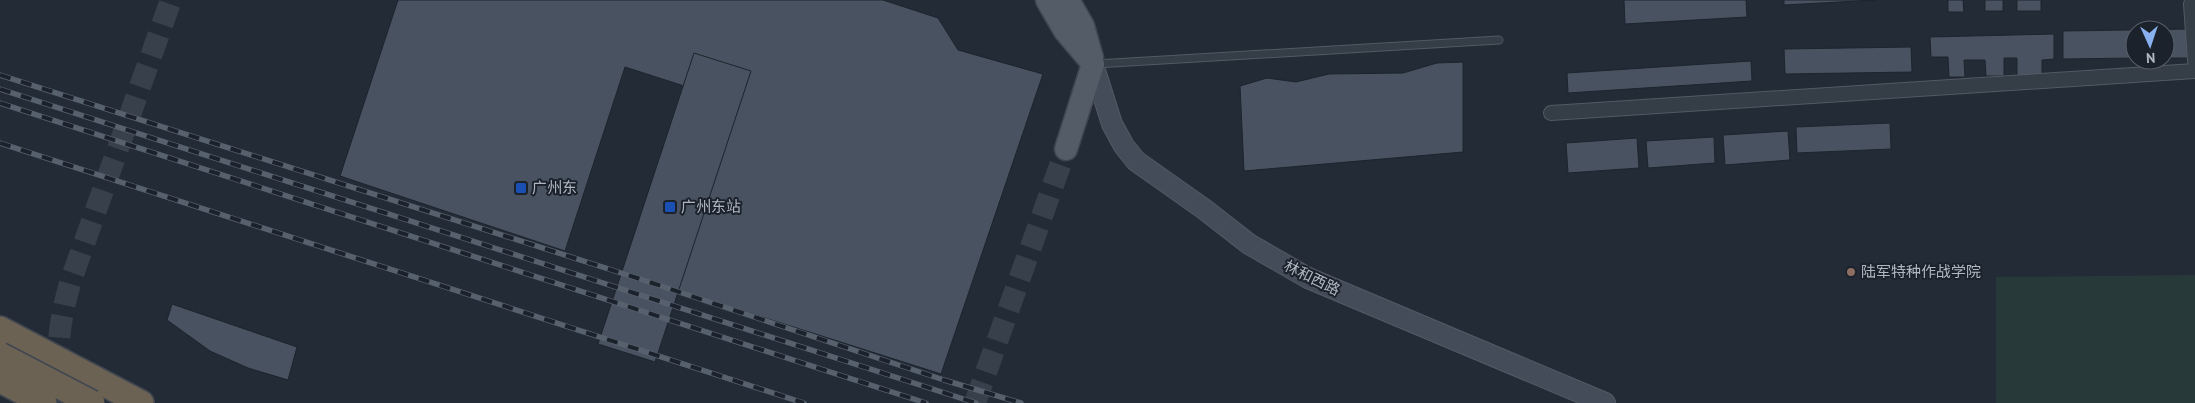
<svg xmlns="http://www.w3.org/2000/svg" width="2195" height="403" font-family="'PT Sans','Noto Sans SC',sans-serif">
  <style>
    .green { fill: #273939 }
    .building { fill: #485260; stroke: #1d242d }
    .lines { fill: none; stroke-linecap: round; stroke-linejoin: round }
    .primary-tunnel { stroke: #37404b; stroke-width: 22; stroke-dasharray: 22 11; stroke-linecap: butt }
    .lane-casing { stroke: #535a64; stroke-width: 9 }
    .street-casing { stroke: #535a64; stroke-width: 16 }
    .secondary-casing { stroke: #535a64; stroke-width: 22 }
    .primary-casing { stroke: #3f4650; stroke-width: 25 }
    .highway-casing { stroke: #404751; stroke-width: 28 }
    .lane { stroke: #353d47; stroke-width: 7 }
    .street { stroke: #353d47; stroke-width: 14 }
    .secondary { stroke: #444c5a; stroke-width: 20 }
    .primary { stroke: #535c67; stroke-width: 22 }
    .highway { stroke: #6c6253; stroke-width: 25 }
    .rail-casing { stroke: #57616e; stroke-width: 5.5 }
    .rail { stroke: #1b222b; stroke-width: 4; stroke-dasharray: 11; stroke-linecap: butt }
    .highway-bridge-casing { stroke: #404751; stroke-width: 28; stroke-linecap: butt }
    .highway-bridge { stroke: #6c6253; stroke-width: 25 }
    .transit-dot { fill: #1a4fb4; stroke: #1b222b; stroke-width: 2 }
    .education-dot { fill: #8d6e63; stroke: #1b222b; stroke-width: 2 }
    .labels { text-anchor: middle; stroke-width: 4; stroke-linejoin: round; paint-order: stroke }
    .poi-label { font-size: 15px; fill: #b0b7c3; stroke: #1b222b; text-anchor: start }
    .street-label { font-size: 15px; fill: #b0b7c3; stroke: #1b222b }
  </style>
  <rect width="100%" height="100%" fill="#222b36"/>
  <polygon class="green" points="2195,275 2195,403 1996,403 1996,277"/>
  <g class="building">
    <polygon points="398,0 883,0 938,18 958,50 1043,74 941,374 649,281 709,94 625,67 565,251 340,176"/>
    <polygon points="1624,0 1746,0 1747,17 1625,24"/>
    <polygon points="1784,0 1876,0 1784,5"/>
    <polygon points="1948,0 1963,0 1964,12 1948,12"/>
    <rect x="1985" y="0" width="18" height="11"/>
    <rect x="2017" y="0" width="24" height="11"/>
    <polygon points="2190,29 2191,58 2165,58 2165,30 2135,30 2135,58 2063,59 2063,31"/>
    <polygon points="2054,34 2054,59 2042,60 2042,75 2017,76 2017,58 2004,58 2004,76 1986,76 1985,60 1964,60 1965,77 1949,77 1948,57 1931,57 1930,37"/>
    <polygon points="1911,47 1912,72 1785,74 1784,49"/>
    <polygon points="694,53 751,71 655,362 598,344"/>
    <polygon points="1751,61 1752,81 1568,93 1567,73"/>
    <polygon points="1463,62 1463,152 1244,171 1240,86 1267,78 1296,82 1329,74 1403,73 1437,63"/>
    <polygon points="1890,123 1891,149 1797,153 1796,127"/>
    <polygon points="1788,131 1790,160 1725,165 1723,135"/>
    <polygon points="1714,137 1715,163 1648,168 1646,141"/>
    <polygon points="1637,138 1639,168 1568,173 1566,143"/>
    <polygon points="172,304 297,347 288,380 248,368 210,351 167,320"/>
  </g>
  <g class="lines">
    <g class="primary-tunnel">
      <path d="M65 403C54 357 58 325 71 280L171 0"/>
      <polyline points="975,403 1066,149"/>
    </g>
    <defs>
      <polyline id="lane" points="1096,64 1499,40"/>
      <g id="street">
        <polyline points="2195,4 2191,4 2195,61"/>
        <polyline points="1551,113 2195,71"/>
      </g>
      <polyline id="secondary" points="1093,64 1112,124 1124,146 1136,161 1204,209 1249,244 1308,278 1605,403"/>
      <g id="primary">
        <polyline points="1047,0 1065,31 1093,64"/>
        <polyline points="1068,0 1083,26 1092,58"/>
        <polyline points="1066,149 1093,64"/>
      </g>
      <polyline id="highway" points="0,329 141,403"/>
    </defs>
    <use href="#lane" class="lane-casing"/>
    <use href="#street" class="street-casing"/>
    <use href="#secondary" class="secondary-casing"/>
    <use href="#primary" class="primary-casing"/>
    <use href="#highway" class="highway-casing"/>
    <use href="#lane" class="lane"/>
    <use href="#street" class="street"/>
    <use href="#secondary" class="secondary"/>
    <use href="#primary" class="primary"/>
    <use href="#highway" class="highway"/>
    <defs>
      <g id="rail">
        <polyline points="0,75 640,279 944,380 1021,403"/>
        <polyline points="0,89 976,403"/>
        <polyline points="0,103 926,403"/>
        <polyline points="0,143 804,403"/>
      </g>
    </defs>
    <use href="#rail" class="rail-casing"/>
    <use href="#rail" class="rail"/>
    <defs>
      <g id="highway-bridge">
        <polyline points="0,355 92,403"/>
        <polyline points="0,380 44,403"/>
      </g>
    </defs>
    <use href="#highway-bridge" class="highway-bridge-casing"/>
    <use href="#highway-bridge" class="highway-bridge"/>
  </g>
  <g class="transit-dot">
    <rect x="515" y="182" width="12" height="12" rx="2.5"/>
    <rect x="664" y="201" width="12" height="12" rx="2.5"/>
  </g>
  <circle class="education-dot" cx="1851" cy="272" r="5"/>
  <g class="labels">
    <g class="poi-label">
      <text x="532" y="193">广州东</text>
      <text x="681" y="212">广州东站</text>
      <text x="1861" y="277">陆军特种作战学院</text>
    </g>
    <g class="street-label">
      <text transform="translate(1312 278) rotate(26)" y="5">林和西路</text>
    </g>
  </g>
  <g transform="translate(2150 45) rotate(177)"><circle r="24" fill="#1b222b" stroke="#575e68"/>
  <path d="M0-4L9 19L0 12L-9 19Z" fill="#89b1ef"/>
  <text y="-8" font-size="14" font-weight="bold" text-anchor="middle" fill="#b0b7c3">N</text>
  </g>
</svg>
